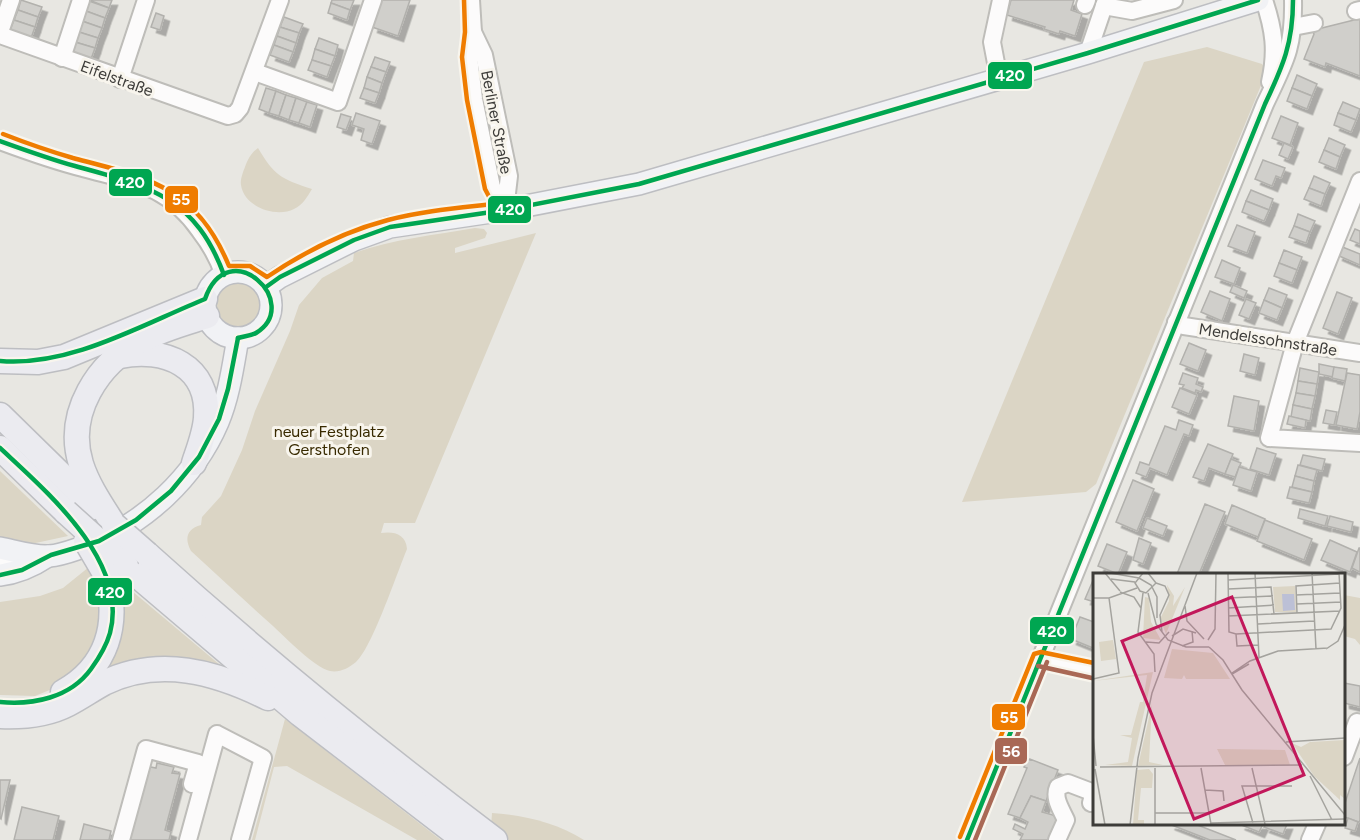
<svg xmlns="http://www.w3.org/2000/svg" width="1360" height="840" font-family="Figtree,sans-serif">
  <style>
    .green { fill: #dbd5c5 }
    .building { fill: #d0cfcb; stroke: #b2b1ad; stroke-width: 1.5; filter: url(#shadow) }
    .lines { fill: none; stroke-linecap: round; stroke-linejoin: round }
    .minor-casing { stroke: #bebdb9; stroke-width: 20 }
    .major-casing { stroke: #bdbec2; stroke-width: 24 }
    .highway-casing { stroke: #bdbec2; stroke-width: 27 }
    .minor { stroke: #fcfbfb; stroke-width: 16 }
    .major { stroke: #f1f2f5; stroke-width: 21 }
    .highway { stroke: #ebebf0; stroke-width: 24 }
    .highway-bridge-casing { stroke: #bdbec2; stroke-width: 27; stroke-linecap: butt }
    .highway-bridge { stroke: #ebebf0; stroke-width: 24 }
    .bus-1-casing { stroke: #f8f5ed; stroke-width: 9 }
    .bus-2-casing { stroke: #f8f5ed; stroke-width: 9 }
    .bus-3-casing { stroke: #f8f5ed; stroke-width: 9 }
    .bus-1 { stroke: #00a651; stroke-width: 4.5 }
    .bus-2 { stroke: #a96855; stroke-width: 4.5 }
    .bus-3 { stroke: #ef7c00; stroke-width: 4.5 }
    .labels { text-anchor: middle; stroke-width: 6; stroke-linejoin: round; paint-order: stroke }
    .street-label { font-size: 16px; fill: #3d3c39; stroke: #f8f5ed }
    .park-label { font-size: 16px; fill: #382a00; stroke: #f8f5ed }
    .inset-road { fill: none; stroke: #a4a39e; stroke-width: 1.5 }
    .view { fill: #c2185b; fill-opacity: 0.15; stroke: #c2185b; stroke-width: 3 }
    .inset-edge { fill: none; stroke: #3d3c39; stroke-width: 3 }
    .line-badge { stroke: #f8f5ed; stroke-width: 2 }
    .badge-label { font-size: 16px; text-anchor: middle; font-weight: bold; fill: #fff }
  </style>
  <defs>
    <filter id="shadow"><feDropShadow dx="5.5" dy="5.5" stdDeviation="0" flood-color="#0004"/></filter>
  </defs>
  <rect width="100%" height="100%" fill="#e8e7e2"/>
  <g class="green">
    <polygon points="1207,47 1262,64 1267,71 1096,484 1086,492 962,502 1144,62"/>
    <path d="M258 148C274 175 281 179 312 189 307 197 303 205 294 209 276 218 244 207 241 185 240 180 243 172 245 167 248 159 251 153 258 148Z"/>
    <path d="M475 228 484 229 487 233 485 238 455 248V253L536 233 415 523H384L381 533C394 531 406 534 407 549 397 573 372 648 356 662 349 668 339 673 330 671 314 667 286 638 273 626 245 601 218 576 191 551 184 538 187 529 201 525L202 517 221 496 242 450 255 411 290 331 299 305 322 278 353 261 354 253C393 239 435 235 475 228Z"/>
    <circle cx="238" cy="305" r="27"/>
    <polygon points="0,471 68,536 31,544 0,542"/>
    <polygon points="89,567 103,583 97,649 62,685 35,696 0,695 0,602 40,596 63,588"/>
    <polygon points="114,576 226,670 87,682"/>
    <polygon points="1344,595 1360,598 1360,645 1355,639 1344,636"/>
    <polygon points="285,719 441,840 417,840 287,766 274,767 255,840 252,840"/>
    <path d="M492 813C524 815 557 823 584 840H509L491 827Z"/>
  </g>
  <g class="building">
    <polygon points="21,0 42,7 38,17 18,10"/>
    <polygon points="89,0 112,0 109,8"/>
    <polygon points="332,0 354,0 350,10 331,3"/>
    <polygon points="381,0 410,0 398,36 372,27"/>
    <polygon points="1011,0 1074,0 1071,10 1082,14 1075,36 1060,31 1059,34 1044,29 1045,27 1007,15"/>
    <polygon points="89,1 109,8 105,18 86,11"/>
    <polygon points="331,3 350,10 347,20 328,13"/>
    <polygon points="18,10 38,17 35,27 14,20"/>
    <polygon points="86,11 105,18 102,28 82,21"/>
    <polygon points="156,13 164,16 160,30 151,27"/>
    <polygon points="284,17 303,24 299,33 280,27"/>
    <polygon points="1358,19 1360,19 1360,76 1326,63 1325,67 1304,59 1314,34 1313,32 1318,29"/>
    <polygon points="14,20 35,27 31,38 10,30"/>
    <polygon points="82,21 102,28 98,38 79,32"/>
    <polygon points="280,27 299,33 296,43 277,36"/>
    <polygon points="79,32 98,38 95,48 75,42"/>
    <polygon points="277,36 296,43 293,52 274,45"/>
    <polygon points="319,38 338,45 335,56 315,49"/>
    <polygon points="75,42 95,48 91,59 72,52"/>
    <polygon points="274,45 293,52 289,62 270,55"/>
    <polygon points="315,49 335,56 331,66 312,60"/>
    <polygon points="375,57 390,62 386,72 371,67"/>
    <polygon points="312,60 331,66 327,77 308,70"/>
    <polygon points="371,67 386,72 382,83 367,77"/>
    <polygon points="1297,75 1317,84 1312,96 1292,88"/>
    <polygon points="367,77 382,83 379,93 364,88"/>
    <polygon points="266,88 276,91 269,113 259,109"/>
    <polygon points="364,88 379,93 375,103 360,98"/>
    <polygon points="1292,88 1312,96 1307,109 1287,101"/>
    <polygon points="276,91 286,95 279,116 269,113"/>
    <polygon points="286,95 296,98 289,120 279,116"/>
    <polygon points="296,98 307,102 299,123 289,120"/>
    <polygon points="307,102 317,105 310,127 299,123"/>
    <polygon points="1343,102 1360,109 1356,120 1338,113"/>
    <polygon points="356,113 380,121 372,144 361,140 364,129 352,125"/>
    <polygon points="1338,113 1356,120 1351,132 1334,125"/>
    <polygon points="341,114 351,117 346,130 337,127"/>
    <polygon points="1281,116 1298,123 1290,145 1272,138"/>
    <polygon points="1329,138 1345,145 1340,157 1324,150"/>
    <polygon points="1284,143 1293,147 1288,159 1279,155"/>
    <polygon points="1324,150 1340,157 1336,169 1319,162"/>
    <polygon points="1263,160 1285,168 1281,178 1276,176 1272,186 1255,179"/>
    <polygon points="1314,176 1330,183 1325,194 1309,188"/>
    <polygon points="1309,188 1325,194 1321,206 1304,199"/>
    <polygon points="1251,190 1273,199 1269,210 1246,201"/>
    <polygon points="1246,201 1269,210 1264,221 1242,212"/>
    <polygon points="1298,214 1315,221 1310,232 1294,226"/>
    <polygon points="1237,225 1255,232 1247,253 1228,246"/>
    <polygon points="1294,226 1310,232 1306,243 1289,237"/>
    <polygon points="1355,229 1360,231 1360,244 1350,240"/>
    <polygon points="1340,246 1360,254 1360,265 1337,255"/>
    <polygon points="1284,250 1302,257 1297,270 1279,263"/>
    <polygon points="1222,260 1240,268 1234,284 1215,277"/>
    <polygon points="1279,263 1297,270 1292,283 1274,276"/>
    <polygon points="1233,285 1247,291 1244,298 1230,292"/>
    <polygon points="1269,288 1287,295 1282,308 1264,300"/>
    <polygon points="1210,291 1230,299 1222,321 1201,312"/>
    <polygon points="1337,292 1352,298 1338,334 1323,328"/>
    <polygon points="1246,299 1256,303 1249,319 1239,315"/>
    <polygon points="1264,300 1282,308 1277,320 1259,313"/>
    <polygon points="1189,343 1206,350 1198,371 1180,364"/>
    <polygon points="1244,354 1259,358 1255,375 1240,371"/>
    <polygon points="1319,364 1334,367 1333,377 1319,374"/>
    <polygon points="1334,367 1347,369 1345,381 1332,378"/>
    <polygon points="1300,368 1319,372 1317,384 1298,381"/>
    <polygon points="1183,373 1198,378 1196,384 1203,387 1201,392 1196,390 1195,393 1182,388 1184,385 1179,384"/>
    <polygon points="1347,373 1360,375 1360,412 1357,429 1336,425"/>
    <polygon points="1298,381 1317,384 1315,396 1296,393"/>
    <polygon points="1180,388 1197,395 1189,414 1172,407"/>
    <polygon points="1296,393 1315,396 1312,409 1293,405"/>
    <polygon points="1234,396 1259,401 1254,431 1228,426"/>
    <polygon points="1293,405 1312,409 1310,421 1291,417"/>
    <polygon points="1326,410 1337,412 1334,425 1323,423"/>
    <polygon points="1289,416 1306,420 1305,428 1287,424"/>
    <polygon points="1179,420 1193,425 1189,436 1184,434 1167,475 1150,468 1146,477 1136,473 1140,462 1149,465 1165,426 1176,430"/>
    <polygon points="1208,444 1233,454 1225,474 1209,468 1204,481 1193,477"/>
    <polygon points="1257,448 1276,454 1269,475 1250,469"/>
    <polygon points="1303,455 1325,459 1322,471 1300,465"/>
    <polygon points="1231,459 1241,463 1235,477 1225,474"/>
    <polygon points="1298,465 1317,470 1314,481 1295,476"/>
    <polygon points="1239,467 1257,472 1251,491 1233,485"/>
    <polygon points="1295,476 1314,481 1312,492 1292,487"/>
    <polygon points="1133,480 1154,489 1137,531 1116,522"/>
    <polygon points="1290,487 1312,492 1309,503 1287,498"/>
    <polygon points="1205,504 1225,512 1199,574 1177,574"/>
    <polygon points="1232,505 1265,519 1258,537 1225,524"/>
    <polygon points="1300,509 1328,516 1325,526 1298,518"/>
    <polygon points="1330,516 1353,522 1351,532 1327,526"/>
    <polygon points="1147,518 1167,526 1163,536 1143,528"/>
    <polygon points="1265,520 1312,539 1304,560 1257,541"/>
    <polygon points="1139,538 1151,543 1143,564 1133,560"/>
    <polygon points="1330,540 1357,552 1350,572 1321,560"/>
    <polygon points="1107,544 1127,552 1118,574 1098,566"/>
    <polygon points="1359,548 1360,548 1360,572 1352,568"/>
    <polygon points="1094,578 1094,602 1085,599"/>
    <polygon points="1080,617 1094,622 1094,643 1093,648 1071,639"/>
    <polygon points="1344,683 1360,686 1360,707 1344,703"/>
    <polygon points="1360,758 1360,820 1359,822 1344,817 1344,806"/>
    <polygon points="1027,759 1030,760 1030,759 1058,770 1046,801 1031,796 1020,818 1008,814 1027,768 1024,767"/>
    <polygon points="157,763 174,767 172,773 180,774 165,830 171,832 169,840 126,840 146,766 156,768"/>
    <polygon points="0,780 10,780 1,819 0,818"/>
    <polygon points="1031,796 1046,801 1042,812 1060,817 1051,840 1020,840 1023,834 1013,829 1015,824 1025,829 1028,822 1020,818"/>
    <polygon points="22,807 59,816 53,840 14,840"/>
    <polygon points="1348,818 1358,822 1355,831 1345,828"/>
    <polygon points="84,824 111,831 109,840 80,840"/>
    <polygon points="1169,824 1195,824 1236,840 1210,840"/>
    <polygon points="1239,824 1263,824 1259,832"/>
    <polygon points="1266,824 1287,824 1283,834 1264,827"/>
  </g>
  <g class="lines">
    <defs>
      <g id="minor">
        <polyline points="471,0 473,32 469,57 474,99 492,187 505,210"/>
        <path d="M1264 0C1274 30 1277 51 1270 82"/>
        <polyline points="1085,5 1087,0"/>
        <polyline points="1104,6 1132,11 1174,0"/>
        <polyline points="1356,11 1360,10"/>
        <polyline points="1293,27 1314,23"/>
        <polyline points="0,32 11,0"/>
        <polyline points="473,32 484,55 509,176 505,210"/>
        <polyline points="0,35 228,116 235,114 240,108 280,0"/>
        <polyline points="1088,53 1106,0"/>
        <polyline points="62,58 81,0"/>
        <polyline points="255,72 338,102 373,0"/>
        <polyline points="120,79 146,0"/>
        <polyline points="999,79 992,42 1001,0"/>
        <path d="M0 141C27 151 55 161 83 168 133 182 168 185 200 231 211 245 218 258 224 275"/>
        <polyline points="1360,181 1295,343 1269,438 1360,443"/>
        <polyline points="1176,322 1184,326 1360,353"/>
        <polyline points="0,560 29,558"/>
        <polyline points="1040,659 1094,671"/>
        <polyline points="1344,757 1357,722"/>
        <polyline points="121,840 146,749 198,763 192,784"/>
        <polyline points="188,840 217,734 263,758 240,840"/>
        <path d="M967 840 1265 104C1285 62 1294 48 1293 0"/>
        <path d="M1057 840 1066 820C1061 809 1053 798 1058 787L1068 783 1089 791 1093 795 1091 803"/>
        <polyline points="1310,840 1317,824"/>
      </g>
      <g id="major">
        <circle cx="238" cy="305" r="33"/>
        <polyline points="266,287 280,277 354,240 390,227 505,210 639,184 1088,53 1258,0"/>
        <path d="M0 548C15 551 34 557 49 556 63 555 76 549 89 545 145 523 194 478 218 422 229 396 233 366 238 338"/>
        <path d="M0 575C18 573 33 566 48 556"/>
      </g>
      <g id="highway">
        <path d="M120 356C164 347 210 365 206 418 205 433 199 448 194 463"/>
        <polyline points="0,361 38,362 64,357 205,299"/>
        <polyline points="0,415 94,507"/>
        <polyline points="0,448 66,512"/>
        <path d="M114 525C102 506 88 486 81 464 65 413 98 363 142 340 162 329 185 323 207 316"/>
        <path d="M147 554C260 656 374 749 495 840"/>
        <polyline points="126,566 300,714 464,840"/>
        <path d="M63 692C108 667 119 624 107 577"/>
        <path d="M0 716C23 717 47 715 68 704 80 698 91 690 104 683 159 656 216 672 268 698"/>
      </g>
    </defs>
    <use href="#minor" class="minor-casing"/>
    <use href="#major" class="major-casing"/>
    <use href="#highway" class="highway-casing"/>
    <use href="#minor" class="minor"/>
    <use href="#major" class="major"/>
    <use href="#highway" class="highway"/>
    <defs>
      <g id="highway-bridge">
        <polyline points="66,512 126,566"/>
        <polyline points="114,525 147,554"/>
        <polyline points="86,541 107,577"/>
      </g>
    </defs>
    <use href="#highway-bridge" class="highway-bridge-casing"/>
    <use href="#highway-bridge" class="highway-bridge"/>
    <defs>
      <g id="bus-1">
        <path d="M0 141C25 150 50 159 75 166 148 186 195 196 224 275"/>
        <polyline points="266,287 280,277 354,240 390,227 505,210 639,184 1088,53 1258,0"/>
        <path d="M0 361C70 367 141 325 205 299 228 232 304 303 256 333 251 336 244 336 238 338"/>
        <path d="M0 448C46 491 129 561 110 633 106 647 99 658 91 669 70 698 33 705 0 702"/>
        <polyline points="0,575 22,570 51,555 99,541 136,520 171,491 199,457 219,419 228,389 238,338"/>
        <path d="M967 840 1265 104C1283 66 1293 43 1293 0"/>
      </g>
      <g id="bus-2">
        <polyline points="1038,666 1092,678"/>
        <polyline points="975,840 1047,662"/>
      </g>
      <g id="bus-3">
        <path d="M3 134C26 143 49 151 73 158 148 178 196 186 229 266H250L267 277C304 252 346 231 388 220 422 211 458 208 493 204L485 189 467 100 462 57 465 32 464 0"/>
        <polyline points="960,837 1034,654 1041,652 1094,663"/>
      </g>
    </defs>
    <use href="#bus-1" class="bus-1-casing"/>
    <use href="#bus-2" class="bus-2-casing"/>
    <use href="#bus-3" class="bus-3-casing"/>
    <use href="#bus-1" class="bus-1"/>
    <use href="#bus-2" class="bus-2"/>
    <use href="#bus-3" class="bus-3"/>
  </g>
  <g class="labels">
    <g class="street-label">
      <text transform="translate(117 78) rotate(20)" y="6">Eifelstraße</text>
      <text transform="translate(497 122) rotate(79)" y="6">Berliner Straße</text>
      <text transform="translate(1268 339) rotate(9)" y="6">Mendelssohnstraße</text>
    </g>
    <g class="park-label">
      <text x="329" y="437">neuer Festplatz<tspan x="329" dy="18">Gersthofen</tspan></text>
    </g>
  </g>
  <g transform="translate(1093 573)">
    <rect width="252" height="252" fill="#e8e7e2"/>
    <path d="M74 12 81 23 80 33 92 14 73 61 67 46 76 28ZM202 13 203 39H182L180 14ZM52 24 56 25 58 49 68 67 50 65ZM20 67 23 86 8 88 6 69ZM79 76 120 80 137 106H93L91 102 89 106 71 105ZM60 99 39 193 12 192 35 189 39 165 27 162H38L47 129H0H50L54 102 0 108ZM59 131 56 189 70 192 45 193ZM252 167V226L247 222V227L221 203 199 170 208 174 217 169ZM124 176 192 177 197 192H132ZM44 197 56 196 60 201 59 215H48L45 247H51V252H40Z" fill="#dbd5c5"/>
    <path d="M189 21H201L202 37 190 38Z" fill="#bcc0d6"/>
    <path class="inset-road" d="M12 0 27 18M17 0 46 5 58 12 64 24V45M50 0 42 10 47 18 53 20 63 10 55 0M135 0 136 59 143 61 238 56 248 35 246 0M162 0 166 84M219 0 223 76M18 6 42 9M135 7 246 1M63 10 72 13 76 22 67 42 69 59M135 16 178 14 181 41M27 19 41 24 48 35M50 20 45 59 61 81 62 99M55 20 63 51 75 67 93 74H116M203 22 247 20M0 25H16L44 15M135 25 180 23M204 31 248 29M92 33 94 48 111 66M135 35 181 32M204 40 203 13 247 10M135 43 247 38M165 51 221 48M143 61 144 73 165 72M79 63 90 56 103 60M115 67 122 56 123 0M53 69 66 70 76 59M89 73 100 69 99 58M116 74 130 87 149 117 252 242M233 76 245 68 252 52M139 100 157 88 185 78 235 75M139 101 156 91M0 106 26 100 16 25M0 162 3 193M193 169 252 165M7 194 209 192M62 195V252M108 195 118 251M159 195 172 251M2 196 12 252M217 203 239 247M112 217 130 218 131 228M62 240H116M118 250 251 246M160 250 149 213H199M37 252 45 185 59 120 104 0"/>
    <path class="view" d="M139 24 211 202 101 246 29 68Z"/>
    <rect width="252" height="252" class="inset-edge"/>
  </g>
  <g class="line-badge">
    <rect x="987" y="61" width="46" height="29" rx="6" fill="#00a651"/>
    <rect x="108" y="168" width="45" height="29" rx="6" fill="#00a651"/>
    <rect x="164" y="185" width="35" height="29" rx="6" fill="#ef7c00"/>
    <rect x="487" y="195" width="45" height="29" rx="6" fill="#00a651"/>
    <rect x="87" y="577" width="46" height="29" rx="6" fill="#00a651"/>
    <rect x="1029" y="616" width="46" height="29" rx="6" fill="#00a651"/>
    <rect x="991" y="703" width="35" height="28" rx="6" fill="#ef7c00"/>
    <rect x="994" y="737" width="34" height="28" rx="6" fill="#a96855"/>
  </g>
  <g class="badge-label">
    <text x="1010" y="81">420</text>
    <text x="130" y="188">420</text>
    <text x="181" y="205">55</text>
    <text x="510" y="215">420</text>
    <text x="110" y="598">420</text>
    <text x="1052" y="637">420</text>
    <text x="1009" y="723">55</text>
    <text x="1011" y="757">56</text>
  </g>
</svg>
